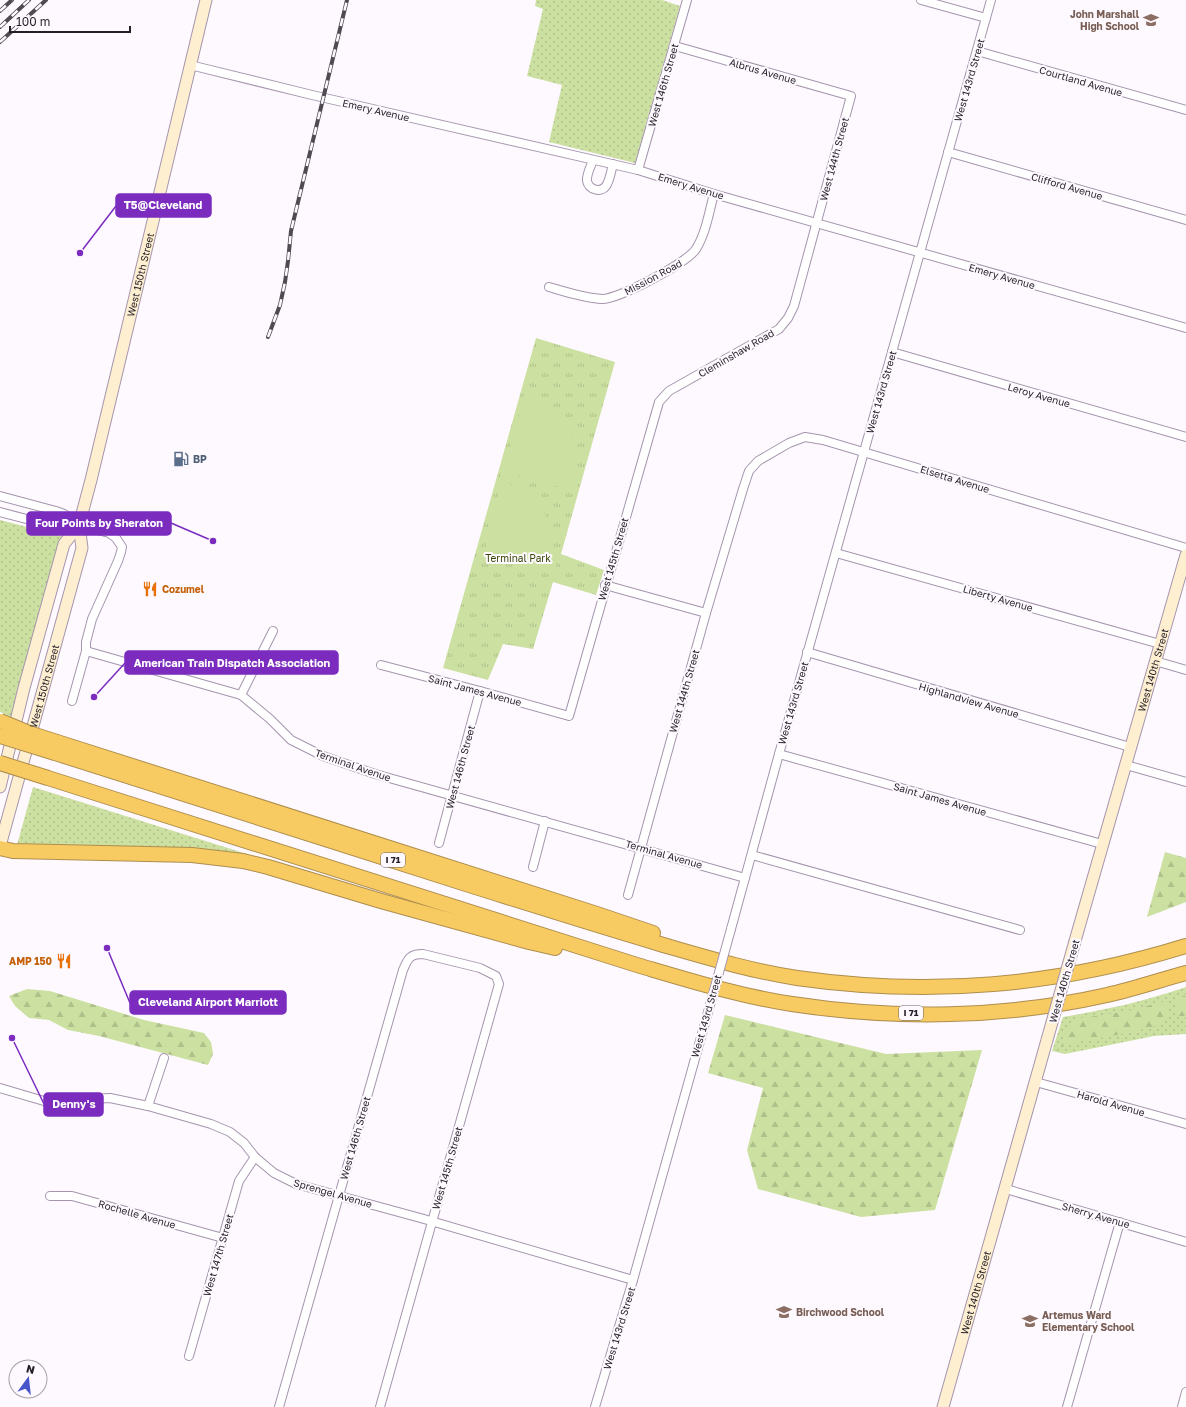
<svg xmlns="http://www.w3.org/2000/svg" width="1186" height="1407" font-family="'Golos Text',sans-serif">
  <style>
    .grass { fill: url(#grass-dots) }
    .forest { fill: url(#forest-firs) }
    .park { fill: url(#park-tufts) }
    .pitch { fill: #cce0a1 }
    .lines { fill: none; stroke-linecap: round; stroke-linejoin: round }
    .street-casing { stroke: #a695ae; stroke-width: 10 }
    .secondary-casing { stroke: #a695ae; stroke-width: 13 }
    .highway-casing { stroke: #ae8e4e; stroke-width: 16 }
    .street { stroke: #fff; stroke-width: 8 }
    .secondary { stroke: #fdefd0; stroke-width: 11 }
    .highway { stroke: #f8cb62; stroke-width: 14 }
    .rail-casing { stroke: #504a53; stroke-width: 4 }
    .rail { stroke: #fdf9ff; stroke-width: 2.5; stroke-dasharray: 8; stroke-linecap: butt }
    .street-bridge-casing { stroke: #a695ae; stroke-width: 10; stroke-linecap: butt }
    .secondary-bridge-casing { stroke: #a695ae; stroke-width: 13; stroke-linecap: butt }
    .highway-bridge-casing { stroke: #ae8e4e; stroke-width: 16; stroke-linecap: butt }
    .street-bridge { stroke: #fff; stroke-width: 8 }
    .secondary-bridge { stroke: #fdefd0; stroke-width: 11 }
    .highway-bridge { stroke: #f8cb62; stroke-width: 14 }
    .labels { text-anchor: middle; stroke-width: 4; stroke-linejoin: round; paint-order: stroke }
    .shield { fill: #fdf9ff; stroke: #666068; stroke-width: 1 }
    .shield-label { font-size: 9px; font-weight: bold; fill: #251e28 }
    .education-label { font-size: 10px; font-weight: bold; fill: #785e54; stroke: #fdf9ff; text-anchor: start }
    .street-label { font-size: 10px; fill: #251e28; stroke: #fdf9ff }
    .service-label { font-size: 10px; font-weight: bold; fill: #4e5e75; stroke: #fdf9ff; text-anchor: start }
    .park-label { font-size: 10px; fill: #394807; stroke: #fdf9ff }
    .food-label { font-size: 10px; font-weight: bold; fill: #c56008; stroke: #fdf9ff; text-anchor: start }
    .leader { fill: none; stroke: #7b2cbf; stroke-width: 1.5 }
    .callout-dot { fill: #7b2cbf; stroke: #fdf9ff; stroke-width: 1.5 }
    .callout { fill: #7b2cbf; stroke: #7b2cbf; stroke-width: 1.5 }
    .callout-label { font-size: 11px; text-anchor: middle; font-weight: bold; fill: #fff }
  </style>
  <defs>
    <pattern id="grass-dots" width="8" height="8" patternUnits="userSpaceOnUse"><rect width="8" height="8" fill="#cce0a1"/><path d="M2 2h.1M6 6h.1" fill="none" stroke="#afc08b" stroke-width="1.8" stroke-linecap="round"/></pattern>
    <pattern id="forest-firs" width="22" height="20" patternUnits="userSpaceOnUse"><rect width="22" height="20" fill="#cce0a1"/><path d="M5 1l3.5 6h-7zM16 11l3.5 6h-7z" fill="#afc08b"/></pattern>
    <pattern id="park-tufts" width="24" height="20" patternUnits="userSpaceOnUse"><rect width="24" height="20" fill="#cce0a1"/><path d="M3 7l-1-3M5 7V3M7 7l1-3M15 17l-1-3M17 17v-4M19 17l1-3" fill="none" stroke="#afc08b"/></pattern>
  </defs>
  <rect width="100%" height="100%" fill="#fdf9ff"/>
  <g class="grass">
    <polygon points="536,0 662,0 680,6 635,163 549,142 562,85 527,76 543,9 535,6"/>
    <polygon points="0,520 62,536 14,718 0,712"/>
    <polygon points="33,787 247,854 246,858 17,845"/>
    <path d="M1186 987V1034L1154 1036 1065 1054 1052 1051 1063 1017C1105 1010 1146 1001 1186 987Z"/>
  </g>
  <g class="forest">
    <polygon points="1165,852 1186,858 1186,902 1147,917"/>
    <polygon points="27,989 50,991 144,1020 204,1033 211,1042 213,1054 208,1065 99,1036 68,1030 49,1020 29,1018 15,1006 9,996"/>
    <polygon points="1186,995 1186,1016 1175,1016 1176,999"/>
    <polygon points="1166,1001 1169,1016 1162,1024 1133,1032 1072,1043 1062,1047 1062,1043 1068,1026 1076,1019 1128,1011"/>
    <polygon points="725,1015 886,1054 982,1050 935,1210 861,1217 758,1189 747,1150 763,1088 708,1073"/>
  </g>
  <polygon class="park" points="536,338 615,362 561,554 604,570 596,595 553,582 533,649 503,644 488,680 443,668"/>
  <g class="pitch">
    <polygon points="524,394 554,415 573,436 577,454 574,472 573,491 504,472"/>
    <path d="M502 479C512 486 525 493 534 500 555 518 554 550 556 576L484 556Z"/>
  </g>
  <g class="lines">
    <defs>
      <g id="street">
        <polyline points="921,0 986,18"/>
        <polyline points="977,51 1186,110"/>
        <polyline points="190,65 312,95 638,170 714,194 1186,328"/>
        <polyline points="948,152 1186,220"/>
        <path d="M593 160C591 166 586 175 587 181 589 190 601 193 606 186 610 180 611 171 613 164"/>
        <polyline points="638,170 687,0"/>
        <path d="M549 287C566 292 584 298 602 299 619 299 687 263 696 249 706 233 709 212 714 194"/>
        <polyline points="892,352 1186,437"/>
        <polyline points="0,496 56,511 64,514 79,525"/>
        <polyline points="0,512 57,527 79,525 109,533 116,538 122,547 121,552 118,561 92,619 86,642 86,651 72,701"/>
        <polyline points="836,553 1160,644"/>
        <polyline points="605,585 706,613"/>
        <polyline points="86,651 241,695 270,719 291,740 323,756 375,774 745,878"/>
        <polyline points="807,652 1130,747"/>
        <polyline points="1155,661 1186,670"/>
        <polyline points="381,665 480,691 569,716 659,402 669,391 779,329 788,318 794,306 851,96 675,46"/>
        <polyline points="241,695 273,631"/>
        <polyline points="779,754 1102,844"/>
        <polyline points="1126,765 1186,782"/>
        <polyline points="439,843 480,691"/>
        <polyline points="752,855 1020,930"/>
        <polyline points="533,867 545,821"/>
        <polyline points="628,895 706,613 743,489 749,471 758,461 789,443 805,437 823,440 1186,548"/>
        <polyline points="731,929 779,754 991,0"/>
        <polyline points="1036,1082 1186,1124"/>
        <polyline points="0,1088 44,1101 110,1098 148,1106 211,1124 230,1132 244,1143 255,1157 274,1173 296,1184 424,1219 633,1280"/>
        <polyline points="148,1106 164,1058"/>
        <polyline points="1006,1189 1186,1242"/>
        <polyline points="50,1196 72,1196 223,1238"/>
        <polyline points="189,1356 239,1181 255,1157"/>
        <path d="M279 1407 403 970C408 959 409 954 423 954L480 968 496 976 499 984 380 1407"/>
        <polyline points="595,1407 633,1280 705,1023"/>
        <polyline points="1067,1407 1120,1222"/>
        <polyline points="1182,1407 1186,1392"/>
      </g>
      <g id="secondary">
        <polyline points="0,787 24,688 64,544 79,525"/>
        <path id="s1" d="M0 846 82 548 79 525 91 480 206 0"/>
        <path id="s2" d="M1075 941 1186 555"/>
        <path id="s3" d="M943 1407 1047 1040"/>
      </g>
      <g id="highway">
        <polyline points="57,742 597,914 653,933"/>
        <path d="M55 753C193 796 331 841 469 885 533 905 596 925 660 944 705 957 751 971 797 978 931 997 1057 986 1186 946"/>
        <path d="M48 778 637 965C688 980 739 996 792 1004 896 1020 1005 1018 1107 995 1134 989 1160 980 1186 973"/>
        <polyline points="0,848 13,851 192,855 243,861 268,867 381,901 529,942 555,948"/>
      </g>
    </defs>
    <use href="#street" class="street-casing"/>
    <use href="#secondary" class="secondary-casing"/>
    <use href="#highway" class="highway-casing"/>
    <use href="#street" class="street"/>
    <use href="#secondary" class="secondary"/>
    <use href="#highway" class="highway"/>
    <defs>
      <g id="rail">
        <polyline points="0,11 12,0"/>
        <polyline points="0,27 29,0"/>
        <polyline points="0,42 46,0"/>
        <polyline points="268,337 280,305 285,282 288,261 291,231 347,0"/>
      </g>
    </defs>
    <use href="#rail" class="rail-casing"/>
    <use href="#rail" class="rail"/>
    <defs>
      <polyline id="street-bridge" points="705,1023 731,929"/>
      <polyline id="secondary-bridge" points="1047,1040 1075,941"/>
      <g id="highway-bridge">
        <polyline points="0,721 29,733 57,742"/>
        <polyline points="0,736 55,753"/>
        <polyline points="0,763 48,778"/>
      </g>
    </defs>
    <use href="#street-bridge" class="street-bridge-casing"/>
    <use href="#secondary-bridge" class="secondary-bridge-casing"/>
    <use href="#highway-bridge" class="highway-bridge-casing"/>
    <use href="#street-bridge" class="street-bridge"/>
    <use href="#secondary-bridge" class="secondary-bridge"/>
    <use href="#highway-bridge" class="highway-bridge"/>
  </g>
  <defs>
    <symbol id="school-bare" viewBox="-9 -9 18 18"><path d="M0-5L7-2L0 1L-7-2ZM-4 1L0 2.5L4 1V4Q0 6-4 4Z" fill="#8d6e63" stroke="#fdf9ff" stroke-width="2.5" paint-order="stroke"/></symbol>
    <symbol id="fuel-bare" viewBox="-9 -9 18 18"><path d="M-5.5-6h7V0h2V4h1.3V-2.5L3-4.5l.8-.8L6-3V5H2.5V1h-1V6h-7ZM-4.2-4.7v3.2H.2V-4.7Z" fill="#5c6f8a" stroke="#fdf9ff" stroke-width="2.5" paint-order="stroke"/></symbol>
    <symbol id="restaurant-bare" viewBox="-9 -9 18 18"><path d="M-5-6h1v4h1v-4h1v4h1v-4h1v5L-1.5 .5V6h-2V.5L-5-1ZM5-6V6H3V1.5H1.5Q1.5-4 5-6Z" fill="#e8710a" stroke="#fdf9ff" stroke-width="2.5" paint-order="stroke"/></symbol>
  </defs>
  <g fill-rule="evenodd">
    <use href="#school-bare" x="1140" y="9" width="22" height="22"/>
    <use href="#fuel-bare" x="170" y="448" width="22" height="22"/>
    <use href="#restaurant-bare" x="139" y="578" width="22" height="22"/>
    <use href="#restaurant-bare" x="53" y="950" width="22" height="22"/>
    <use href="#school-bare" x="773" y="1301" width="22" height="22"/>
    <use href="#school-bare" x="1019" y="1310" width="22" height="22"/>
  </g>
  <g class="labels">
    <g class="shield">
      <rect x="381" y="853" width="24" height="14" rx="3"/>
      <rect x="899" y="1006" width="24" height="14" rx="3"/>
    </g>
    <g class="shield-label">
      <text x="393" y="863">I 71</text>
      <text x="911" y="1016">I 71</text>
    </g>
    <g class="education-label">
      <text x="1139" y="18" text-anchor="end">John Marshall<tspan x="1139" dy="12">High School</tspan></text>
      <text x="796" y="1316">Birchwood School</text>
      <text x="1042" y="1319">Artemus Ward<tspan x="1042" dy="12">Elementary School</tspan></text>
    </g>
    <g class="street-label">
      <text transform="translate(763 71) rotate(16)" y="4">Albrus Avenue</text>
      <text transform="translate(969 80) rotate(-74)" y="4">West 143rd Street</text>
      <text transform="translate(1081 81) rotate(16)" y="4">Courtland Avenue</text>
      <text transform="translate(663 85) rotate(-74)" y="4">West 146th Street</text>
      <text transform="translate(376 110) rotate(13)" y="4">Emery Avenue</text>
      <text transform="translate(834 159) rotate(-75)" y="4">West 144th Street</text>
      <text transform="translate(691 186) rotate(17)" y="4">Emery Avenue</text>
      <text transform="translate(1067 186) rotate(16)" y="4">Clifford Avenue</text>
      <text dy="4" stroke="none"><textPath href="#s1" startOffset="590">West 150th Street</textPath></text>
      <text transform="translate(1002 276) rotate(16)" y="4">Emery Avenue</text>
      <text transform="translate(653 277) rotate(-28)" y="4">Mission Road</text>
      <text transform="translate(736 353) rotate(-30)" y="4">Cleminshaw Road</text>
      <text transform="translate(881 392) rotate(-74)" y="4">West 143rd Street</text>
      <text transform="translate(1039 395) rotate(16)" y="4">Leroy Avenue</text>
      <text transform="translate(955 479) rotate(17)" y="4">Elsetta Avenue</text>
      <text transform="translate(613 559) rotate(-74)" y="4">West 145th Street</text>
      <text transform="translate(998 598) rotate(16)" y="4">Liberty Avenue</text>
      <text dy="4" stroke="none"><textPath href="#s2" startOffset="282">West 140th Street</textPath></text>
      <text dy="4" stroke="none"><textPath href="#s1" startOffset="166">West 150th Street</textPath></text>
      <text transform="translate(475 690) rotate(15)" y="4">Saint James Avenue</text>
      <text transform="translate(684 691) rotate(-74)" y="4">West 144th Street</text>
      <text transform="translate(969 700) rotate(16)" y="4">Highlandview Avenue</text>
      <text transform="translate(793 703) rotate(-74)" y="4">West 143rd Street</text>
      <text transform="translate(353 765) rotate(19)" y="4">Terminal Avenue</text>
      <text transform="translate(460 767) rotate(-75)" y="4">West 146th Street</text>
      <text transform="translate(940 799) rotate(16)" y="4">Saint James Avenue</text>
      <text transform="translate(664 854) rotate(16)" y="4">Terminal Avenue</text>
      <text transform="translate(1064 981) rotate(-74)" y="4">West 140th Street</text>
      <text transform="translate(706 1016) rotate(-74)" y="4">West 143rd Street</text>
      <text transform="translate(1111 1103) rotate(16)" y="4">Harold Avenue</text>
      <text transform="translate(355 1138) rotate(-74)" y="4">West 146th Street</text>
      <text transform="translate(447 1168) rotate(-74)" y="4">West 145th Street</text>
      <text transform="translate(333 1193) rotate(16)" y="4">Sprengel Avenue</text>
      <text transform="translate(137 1214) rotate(16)" y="4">Rochelle Avenue</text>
      <text transform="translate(1096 1215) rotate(16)" y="4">Sherry Avenue</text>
      <text transform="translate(218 1255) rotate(-74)" y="4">West 147th Street</text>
      <text dy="4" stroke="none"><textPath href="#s3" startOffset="119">West 140th Street</textPath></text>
      <text transform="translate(619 1328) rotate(-73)" y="4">West 143rd Street</text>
    </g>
    <g class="service-label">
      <text x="193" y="463">BP</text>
    </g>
    <g class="park-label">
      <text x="518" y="562">Terminal Park</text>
    </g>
    <g class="food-label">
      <text x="162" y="593">Cozumel</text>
      <text x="52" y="965" text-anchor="end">AMP 150</text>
    </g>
  </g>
  <path class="leader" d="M80 253L116 206M213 541L171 523M94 697L125 663M107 948L130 1003M12 1038L44 1104"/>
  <g class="callout-dot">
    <circle cx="80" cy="253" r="4"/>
    <circle cx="213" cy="541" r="4"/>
    <circle cx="94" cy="697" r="4"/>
    <circle cx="107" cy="948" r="4"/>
    <circle cx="12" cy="1038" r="4"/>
  </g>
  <g class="callout">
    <rect x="116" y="194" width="95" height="23" rx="4"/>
    <rect x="27" y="512" width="144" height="23" rx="4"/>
    <rect x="125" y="651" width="213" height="23" rx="4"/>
    <rect x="130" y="991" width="156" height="23" rx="4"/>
    <rect x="44" y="1093" width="59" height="23" rx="4"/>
  </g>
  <g class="callout-label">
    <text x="163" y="209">T5@Cleveland</text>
    <text x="99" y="527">Four Points by Sheraton</text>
    <text x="232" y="667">American Train Dispatch Association</text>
    <text x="208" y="1006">Cleveland Airport Marriott</text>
    <text x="74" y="1108">Denny's</text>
  </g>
  <g transform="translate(28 1379) rotate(15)"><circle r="19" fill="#fdf9ff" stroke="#a7a1a9"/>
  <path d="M0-3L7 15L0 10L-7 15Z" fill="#4855ca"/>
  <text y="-6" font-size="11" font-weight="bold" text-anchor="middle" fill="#251e28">N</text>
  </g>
  <path d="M10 26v6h120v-6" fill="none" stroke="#251e28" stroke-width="2"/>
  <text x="16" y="26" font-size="12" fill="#251e28" stroke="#fdf9ff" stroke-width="3" paint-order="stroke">100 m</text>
</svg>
